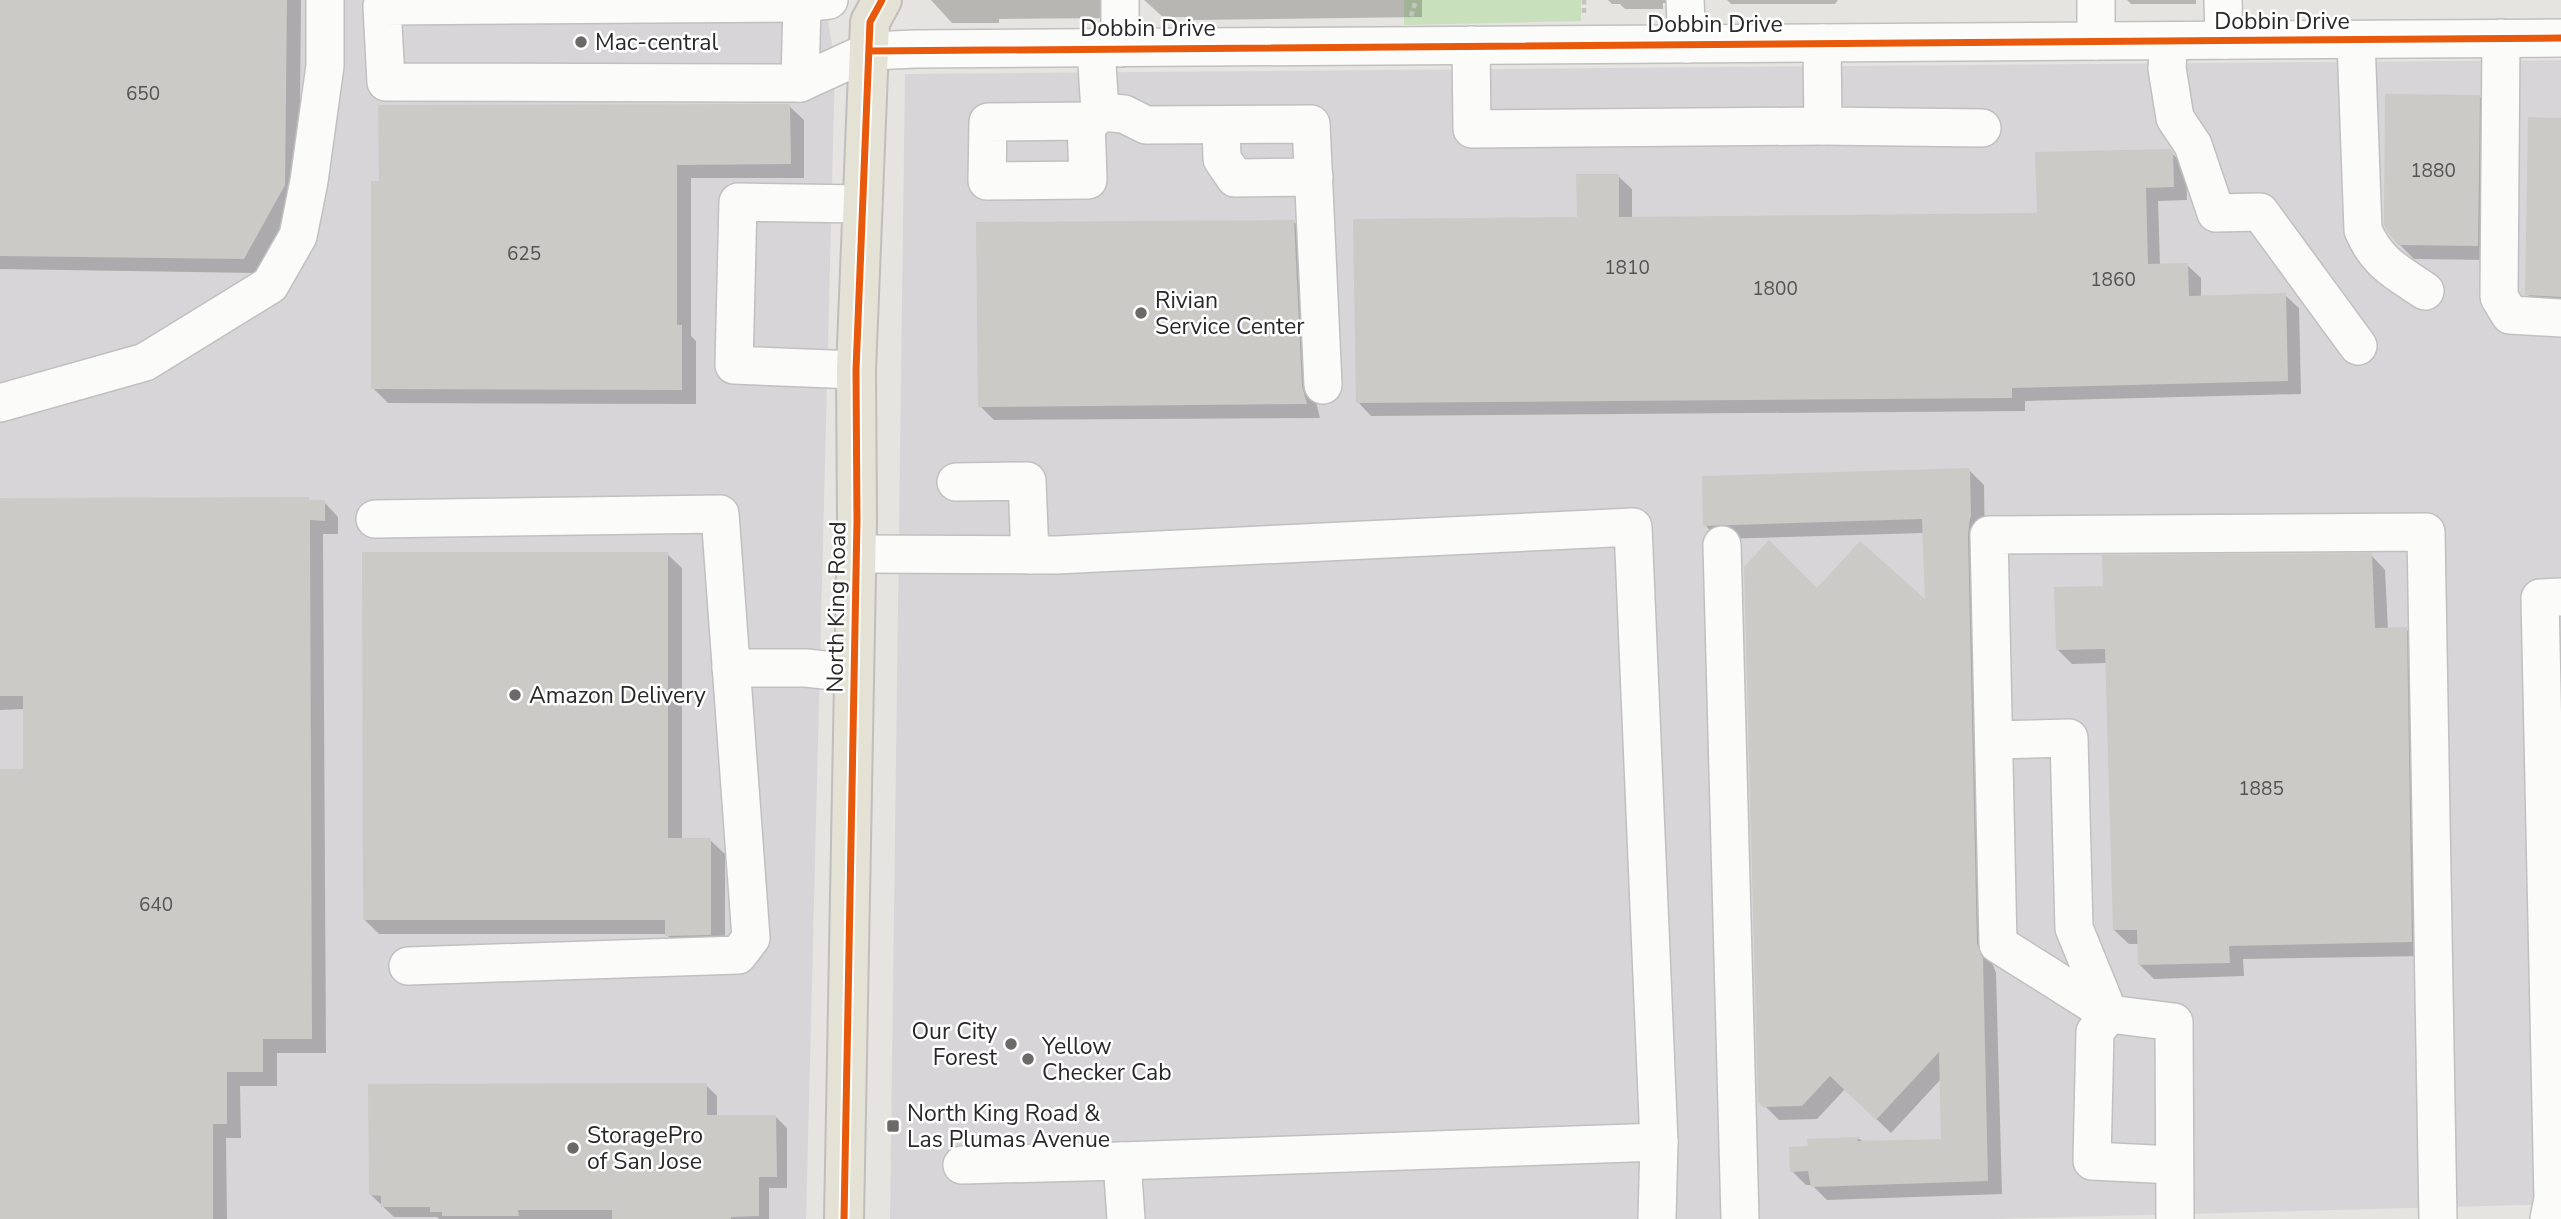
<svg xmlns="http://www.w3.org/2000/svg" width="2561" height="1219" font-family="'Nunito Sans',sans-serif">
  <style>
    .industrial { fill: #d7d5d7 }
    .green { fill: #c8e0bb }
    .shadow { fill: #0003 }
    .building { fill: #cbcac7 }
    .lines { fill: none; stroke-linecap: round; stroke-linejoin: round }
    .minor-casing { stroke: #c1c0c1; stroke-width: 40 }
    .major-casing { stroke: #bfbebd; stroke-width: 42 }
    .path { stroke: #c3c3c2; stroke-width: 4.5; stroke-dasharray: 5 3.5; stroke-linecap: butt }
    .minor { stroke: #fbfbfa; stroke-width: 37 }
    .major { stroke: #e4e1d5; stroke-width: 38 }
    .cycleway-casing { stroke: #fff; stroke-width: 11 }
    .cycleway { stroke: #e8590c; stroke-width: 7 }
    .poi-dot { fill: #6b6a69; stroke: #fff; stroke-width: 2.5 }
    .labels { text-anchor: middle; stroke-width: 5; stroke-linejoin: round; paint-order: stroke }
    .number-label { font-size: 19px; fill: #535352 }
    .street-label { font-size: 23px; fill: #292929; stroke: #fff }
    .poi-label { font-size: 23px; fill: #292929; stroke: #fff; text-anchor: start }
  </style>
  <rect width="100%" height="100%" fill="#e6e4e0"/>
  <g class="industrial">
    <polygon points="0,0 825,0 835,65 806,1219 0,1219"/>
    <polygon points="2561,60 2561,1204 1992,1219 890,1219 905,74"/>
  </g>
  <polygon class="green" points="1404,0 1581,0 1581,21 1404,25"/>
  <g class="shadow">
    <polygon points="0,0 301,0 299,200 259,273 0,269"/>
    <polygon points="931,0 1138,0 1130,3 1120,18 999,19 999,23 952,23"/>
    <polygon points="1144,0 1422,0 1422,17 1194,20 1190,17 1163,17"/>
    <polygon points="1608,0 1677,0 1677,3 1663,3 1663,9 1625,9 1620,4 1612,4"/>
    <polygon points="1727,0 1838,0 1835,4 1731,4"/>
    <polygon points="2127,0 2196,0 2196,4 2131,4"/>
    <polygon points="2479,96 2493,111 2492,260 2414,259 2399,244"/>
    <polygon points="789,106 804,120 804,178 691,178 691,336 696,341 696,404 388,403 373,388 373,183"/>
    <polygon points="2561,120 2561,310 2542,309 2527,294"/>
    <polygon points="2169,150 2186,168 2187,200 2158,201 2160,265 2187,265 2201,278 2201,297 2285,295 2299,308 2301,394 2025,401 2025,411 1371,416 1358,402 1579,219 1618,176 1632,189 1632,218 2038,215"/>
    <polygon points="1294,222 1308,236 1316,402 1320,418 994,420 980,406"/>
    <polygon points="1969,470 1984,485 1991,960 1996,973 2002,1194 1827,1200 1812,1185 1806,1185 1792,1171 1809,1148 1809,1140 1860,1139 1864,1143 1943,1141 1941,1079 1891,1133 1845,1089 1817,1119 1779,1120 1760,1101 1817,591 1926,604 1924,533 1719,539 1705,525"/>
    <polygon points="0,499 308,499 312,502 324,502 338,517 338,534 323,534 326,1053 277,1053 277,1086 240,1086 241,1138 226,1138 227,1219 0,1219 0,771 25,771 25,709 0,710"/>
    <polygon points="667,554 682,568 682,840 710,840 725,854 725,949 681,950 666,934 379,934 364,919"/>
    <polygon points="2371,555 2385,570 2388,630 2406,629 2421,644 2426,956 2243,959 2244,976 2154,979 2139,964 2139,944 2129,944 2114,930 2107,663 2072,664 2057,649 2105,588"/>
    <polygon points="706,1085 717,1096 717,1117 776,1117 787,1128 787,1188 769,1188 769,1219 439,1219 437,1217 394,1217 371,1195"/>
  </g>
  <g class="building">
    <polygon points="0,0 287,0 285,185 244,259 0,256"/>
    <polygon points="2385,94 2480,95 2478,246 2398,245 2387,231 2384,225"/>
    <polygon points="790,104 791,164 677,165 677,325 682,325 682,390 371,389 371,181 379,181 378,105"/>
    <polygon points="2528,117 2561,118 2561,297 2525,295"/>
    <polygon points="2170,149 2173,153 2174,187 2146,188 2148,264 2188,263 2189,296 2286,293 2288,381 2012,388 2012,398 1356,403 1353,219 1577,217 1576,174 1619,174 1619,217 2037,213 2035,152"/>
    <polygon points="1294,220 1302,386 1307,404 978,407 976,222"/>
    <polygon points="1970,468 1971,517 1970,518 1968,535 1977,944 1983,958 1988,1181 1811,1187 1808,1171 1790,1172 1789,1147 1808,1146 1807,1139 1860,1137 1857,1141 1941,1139 1939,1052 1876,1120 1830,1076 1802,1106 1763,1107 1758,1102 1744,567 1769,540 1817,588 1860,541 1925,599 1922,519 1703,526 1702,476"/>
    <polygon points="309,497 309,500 325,500 325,521 310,520 312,1039 263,1039 263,1072 227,1072 227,1124 213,1124 213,1219 0,1219 0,769 23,769 23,696 0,696 0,498"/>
    <polygon points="362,552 668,552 668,838 711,838 711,935 665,936 665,920 363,920"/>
    <polygon points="2372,553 2375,628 2407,627 2412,942 2229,946 2230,963 2138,965 2137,930 2113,930 2105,649 2056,650 2054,587 2103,586 2102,555"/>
    <polygon points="707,1083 707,1115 776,1115 777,1177 759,1177 759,1216 731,1217 731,1219 612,1219 612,1210 518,1210 519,1216 442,1216 442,1212 430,1212 430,1207 381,1207 381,1196 369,1195 368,1084"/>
  </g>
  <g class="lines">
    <defs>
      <g id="minor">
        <polyline points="829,0 802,3 382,6 386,82 800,83 870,51 916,49 2561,38"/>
        <polyline points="1685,0 1687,44"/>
        <polyline points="2096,0 2096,41"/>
        <polyline points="2223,0 2224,40"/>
        <polyline points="2501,38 2499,297 2510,315 2561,318"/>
        <path d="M2356 40 2363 230C2377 263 2397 272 2425 291"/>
        <polyline points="2169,41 2167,68 2175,118 2193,145 2216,213 2260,212 2358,346"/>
        <polyline points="1471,45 1472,129 1823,126 1822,43"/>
        <polyline points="1120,48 1120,0"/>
        <polyline points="800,83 802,3"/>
        <polyline points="1100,112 1124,114 1146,125 1311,124 1323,385"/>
        <polyline points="1086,121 1088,180 987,181 988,122 1086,121 1093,120 1100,112 1096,48"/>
        <polyline points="1221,126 1222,159 1235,178 1314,177"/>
        <polyline points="1823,126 1982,128"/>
        <polyline points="856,370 734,365 738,202 863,204"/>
        <polyline points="0,403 145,362 270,285 298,236 309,181 325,66 325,0"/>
        <polyline points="956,482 1027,481 1030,555"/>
        <polyline points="375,519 720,514 751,938 738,955 408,966"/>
        <polyline points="1722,545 1740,1219"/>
        <polyline points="856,554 1056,555 1633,527 1659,1142"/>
        <polyline points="731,668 806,668 853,673"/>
        <polyline points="1994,740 2069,738 2074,928 2109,1014 2174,1022 2175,1219"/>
        <polyline points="1122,1161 1659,1142 1657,1219"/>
        <polyline points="962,1165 1122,1161 1126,1219"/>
        <polyline points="2174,1165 2092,1161 2095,1032 2109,1014 1998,944 1989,535 2426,532 2438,1219"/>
        <polyline points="2549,1219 2553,1199 2540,598 2561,597"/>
      </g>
      <polyline id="major" points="844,1219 857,520 856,370 870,22 882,0"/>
    </defs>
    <use href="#minor" class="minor-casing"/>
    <use href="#major" class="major-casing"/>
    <g class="path">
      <polyline points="1584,13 1584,0"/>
      <polyline points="1411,16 1416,0"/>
    </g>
    <use href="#minor" class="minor"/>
    <use href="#major" class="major"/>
    <defs>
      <g id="cycleway">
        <polyline points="870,51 2561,38"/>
        <polyline points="844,1219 857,520 856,370 870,22 882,0"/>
      </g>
    </defs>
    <use href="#cycleway" class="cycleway-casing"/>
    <use href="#cycleway" class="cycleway"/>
  </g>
  <g class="poi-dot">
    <circle cx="581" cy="42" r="7"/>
    <circle cx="1141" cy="313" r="7"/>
    <circle cx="515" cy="695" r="7"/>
    <circle cx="1011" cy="1044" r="7"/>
    <circle cx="1028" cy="1059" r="7"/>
    <rect x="886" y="1119" width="14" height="14" rx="3.5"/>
    <circle cx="573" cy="1148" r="7"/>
  </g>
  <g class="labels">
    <g class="number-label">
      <text x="143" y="100">650</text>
      <text x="2433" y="177">1880</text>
      <text x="524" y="260">625</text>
      <text x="1627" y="274">1810</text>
      <text x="2113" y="286">1860</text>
      <text x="1775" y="295">1800</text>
      <text x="2261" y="795">1885</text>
      <text x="156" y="911">640</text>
    </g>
    <g class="street-label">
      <text x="2282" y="29">Dobbin Drive</text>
      <text x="1715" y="32">Dobbin Drive</text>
      <text x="1148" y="36">Dobbin Drive</text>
      <text transform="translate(836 607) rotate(-89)" y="8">North King Road</text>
    </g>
    <g class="poi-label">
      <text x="595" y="50">Mac-central</text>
      <text x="1155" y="308">Rivian<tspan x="1155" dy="26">Service Center</tspan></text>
      <text x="529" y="703">Amazon Delivery</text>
      <text x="997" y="1039" text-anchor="end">Our City<tspan x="997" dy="26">Forest</tspan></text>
      <text x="1042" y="1054">Yellow<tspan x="1042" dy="26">Checker Cab</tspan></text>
      <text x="907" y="1121">North King Road &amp;<tspan x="907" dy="26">Las Plumas Avenue</tspan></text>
      <text x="587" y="1143">StoragePro<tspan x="587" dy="26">of San Jose</tspan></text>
    </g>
  </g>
</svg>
